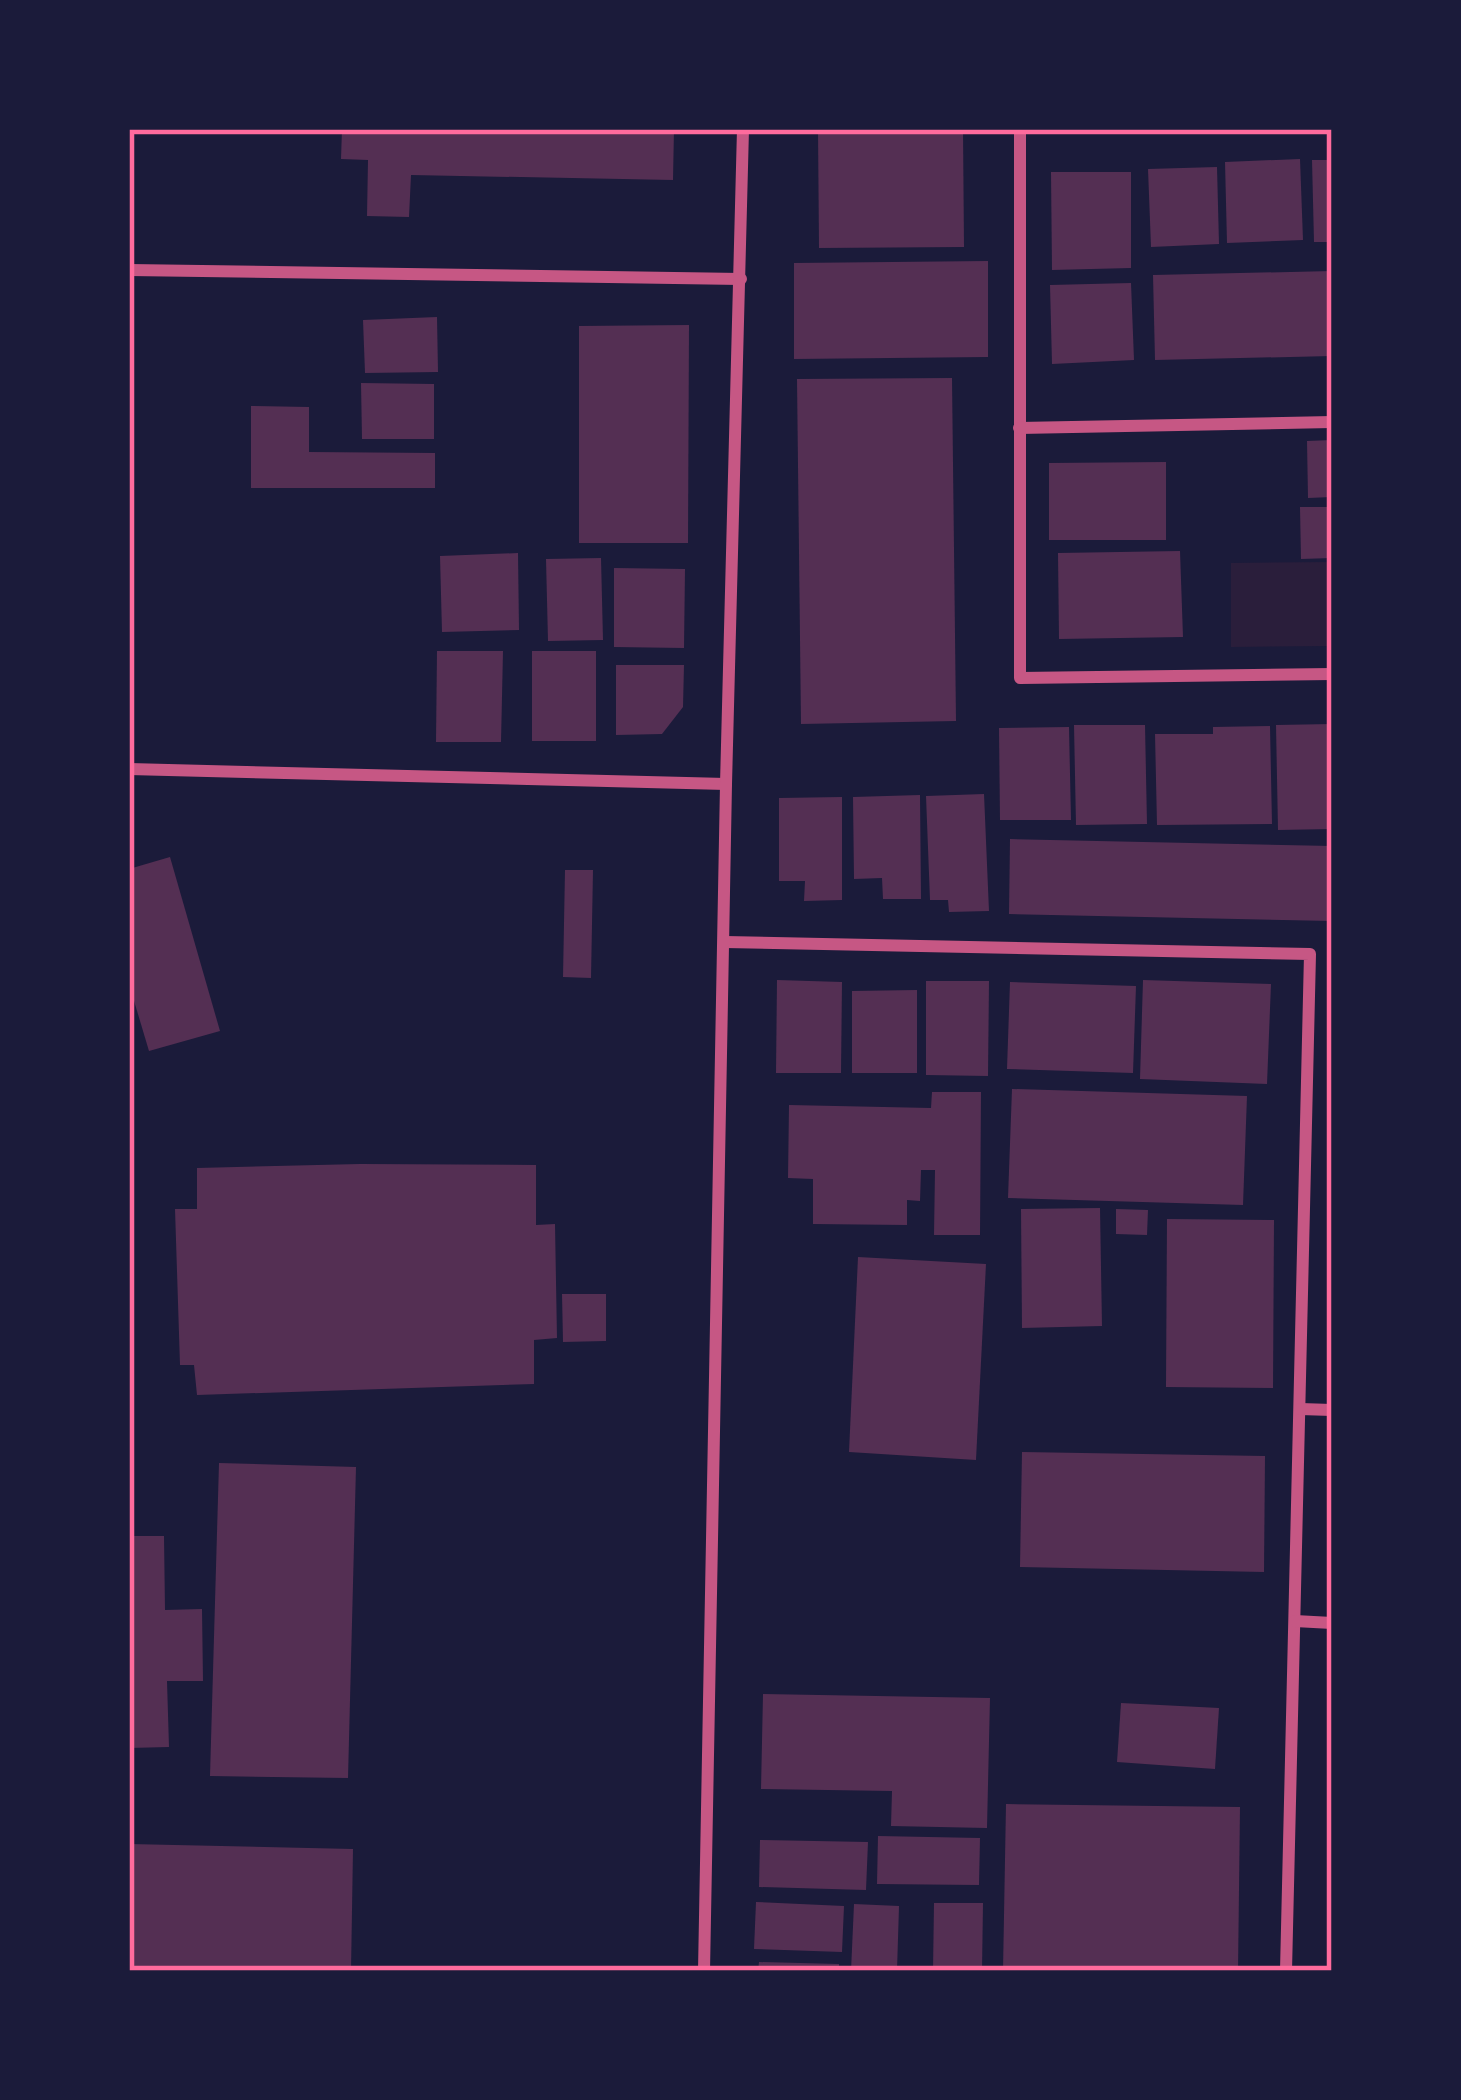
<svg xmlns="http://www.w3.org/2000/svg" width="1461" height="2100" font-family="'Nunito Sans',sans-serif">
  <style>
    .green { fill: #2a1e3b }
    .building { fill: #542f53 }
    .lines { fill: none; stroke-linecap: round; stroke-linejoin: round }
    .minor { stroke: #c65784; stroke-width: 12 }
    .neatline { fill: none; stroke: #ff6b9d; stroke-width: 4.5 }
  </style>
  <rect width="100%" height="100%" fill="#1b1b3a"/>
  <polygon class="green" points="1332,562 1332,646 1231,647 1231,563"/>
  <g class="building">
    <polygon points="342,129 674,129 673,180 411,175 409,217 367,216 368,160 341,159"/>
    <polygon points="818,129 963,129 964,247 819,248"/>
    <polygon points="1300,159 1303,240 1227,243 1225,162"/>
    <polygon points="1312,160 1332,160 1332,242 1314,242"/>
    <polygon points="1217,167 1219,244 1151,247 1148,169"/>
    <polygon points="1051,172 1131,172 1131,268 1052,270"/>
    <polygon points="988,261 988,357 794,359 794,263"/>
    <polygon points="1332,271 1332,356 1155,360 1153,275"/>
    <polygon points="1131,283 1134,360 1052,364 1050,285"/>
    <polygon points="437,317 438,372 365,373 363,320"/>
    <polygon points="689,325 688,543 579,543 579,326"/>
    <polygon points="952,378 956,721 801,724 797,379"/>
    <polygon points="361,383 434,384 434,439 362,439"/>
    <polygon points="251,406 309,407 309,452 435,453 435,488 251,488"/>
    <polygon points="1332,440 1332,497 1308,498 1307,441"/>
    <polygon points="1166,462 1166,540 1049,540 1049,463"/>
    <polygon points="1300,507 1332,507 1332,558 1301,559"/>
    <polygon points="1180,551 1183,637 1059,639 1058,553"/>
    <polygon points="518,553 519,630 442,632 440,556"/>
    <polygon points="601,558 603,640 548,641 546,559"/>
    <polygon points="614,568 685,569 684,648 614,647"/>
    <polygon points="437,651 503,651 501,742 436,742"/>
    <rect x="532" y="651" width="64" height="90"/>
    <polygon points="616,665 684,665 683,707 662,734 616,735"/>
    <polygon points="1332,724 1332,829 1278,830 1276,725"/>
    <polygon points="1074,725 1145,725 1147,824 1076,825"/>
    <polygon points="1270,726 1272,824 1157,825 1155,734 1213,734 1213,727"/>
    <polygon points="1069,727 1071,820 1000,820 999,728"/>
    <polygon points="984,794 989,911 949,912 948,900 930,900 926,796"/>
    <polygon points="920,795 921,899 883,899 882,878 854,879 853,797"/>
    <polygon points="842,797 842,900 804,901 805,881 779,881 779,798"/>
    <polygon points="1010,839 1332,846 1332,921 1009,914"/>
    <polygon points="170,857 220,1031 149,1051 129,984 129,869"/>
    <polygon points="565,870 593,870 591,978 563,977"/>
    <polygon points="777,980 842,982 841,1073 776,1073"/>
    <polygon points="1143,980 1271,984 1267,1084 1140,1079"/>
    <polygon points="926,981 989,981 988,1076 926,1075"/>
    <polygon points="1010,982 1136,986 1133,1073 1007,1069"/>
    <polygon points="917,990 917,1073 852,1073 852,991"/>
    <polygon points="1012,1089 1247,1096 1243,1205 1008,1198"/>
    <polygon points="932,1092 981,1092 980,1235 934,1235 935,1170 921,1170 920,1201 907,1200 907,1225 813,1224 813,1179 788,1178 789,1105 931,1108"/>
    <polygon points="360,1164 536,1165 536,1225 555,1224 557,1338 534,1340 534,1384 197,1395 194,1365 180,1365 175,1209 197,1209 197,1168"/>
    <polygon points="1100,1208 1102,1326 1022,1328 1021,1209"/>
    <polygon points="1116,1209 1148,1210 1147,1235 1116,1234"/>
    <polygon points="1167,1219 1274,1220 1273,1388 1166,1387"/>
    <polygon points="858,1257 986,1264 976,1460 849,1452"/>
    <polygon points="562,1294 606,1294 606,1341 563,1342"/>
    <polygon points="1022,1452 1265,1456 1264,1572 1020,1567"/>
    <polygon points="219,1463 356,1467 348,1778 210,1776"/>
    <polygon points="129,1536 164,1536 165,1610 202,1609 203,1681 167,1681 169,1747 129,1748"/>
    <polygon points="763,1694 990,1698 987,1828 891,1826 892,1791 761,1789"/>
    <polygon points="1121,1703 1219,1708 1215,1769 1117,1762"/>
    <polygon points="1006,1804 1240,1807 1238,1971 1003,1971"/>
    <polygon points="878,1836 980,1838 979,1885 877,1884"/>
    <polygon points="760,1840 868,1842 866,1890 759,1887"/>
    <polygon points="129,1844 353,1849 351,1971 129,1971"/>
    <polygon points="756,1902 844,1906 842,1952 754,1949"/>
    <polygon points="934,1903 983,1903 982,1971 933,1971"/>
    <polygon points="854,1904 899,1906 897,1971 851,1971"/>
    <polygon points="759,1962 839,1964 839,1971 758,1971"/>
  </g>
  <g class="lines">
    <g class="minor">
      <polyline points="1020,129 1020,678 1332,674"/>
      <polyline points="129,270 741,279"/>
      <polyline points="1019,428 1332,422"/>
      <polyline points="129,769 726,784"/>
      <polyline points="725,942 1310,954 1286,1971"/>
      <polyline points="1300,1409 1332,1410"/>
      <polyline points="1295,1621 1332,1623"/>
      <polyline points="704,1971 726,784 743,129"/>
    </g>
  </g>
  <rect width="1461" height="2100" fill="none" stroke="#1b1b3a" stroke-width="264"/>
  <rect x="132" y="132" width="1197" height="1836" class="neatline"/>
</svg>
